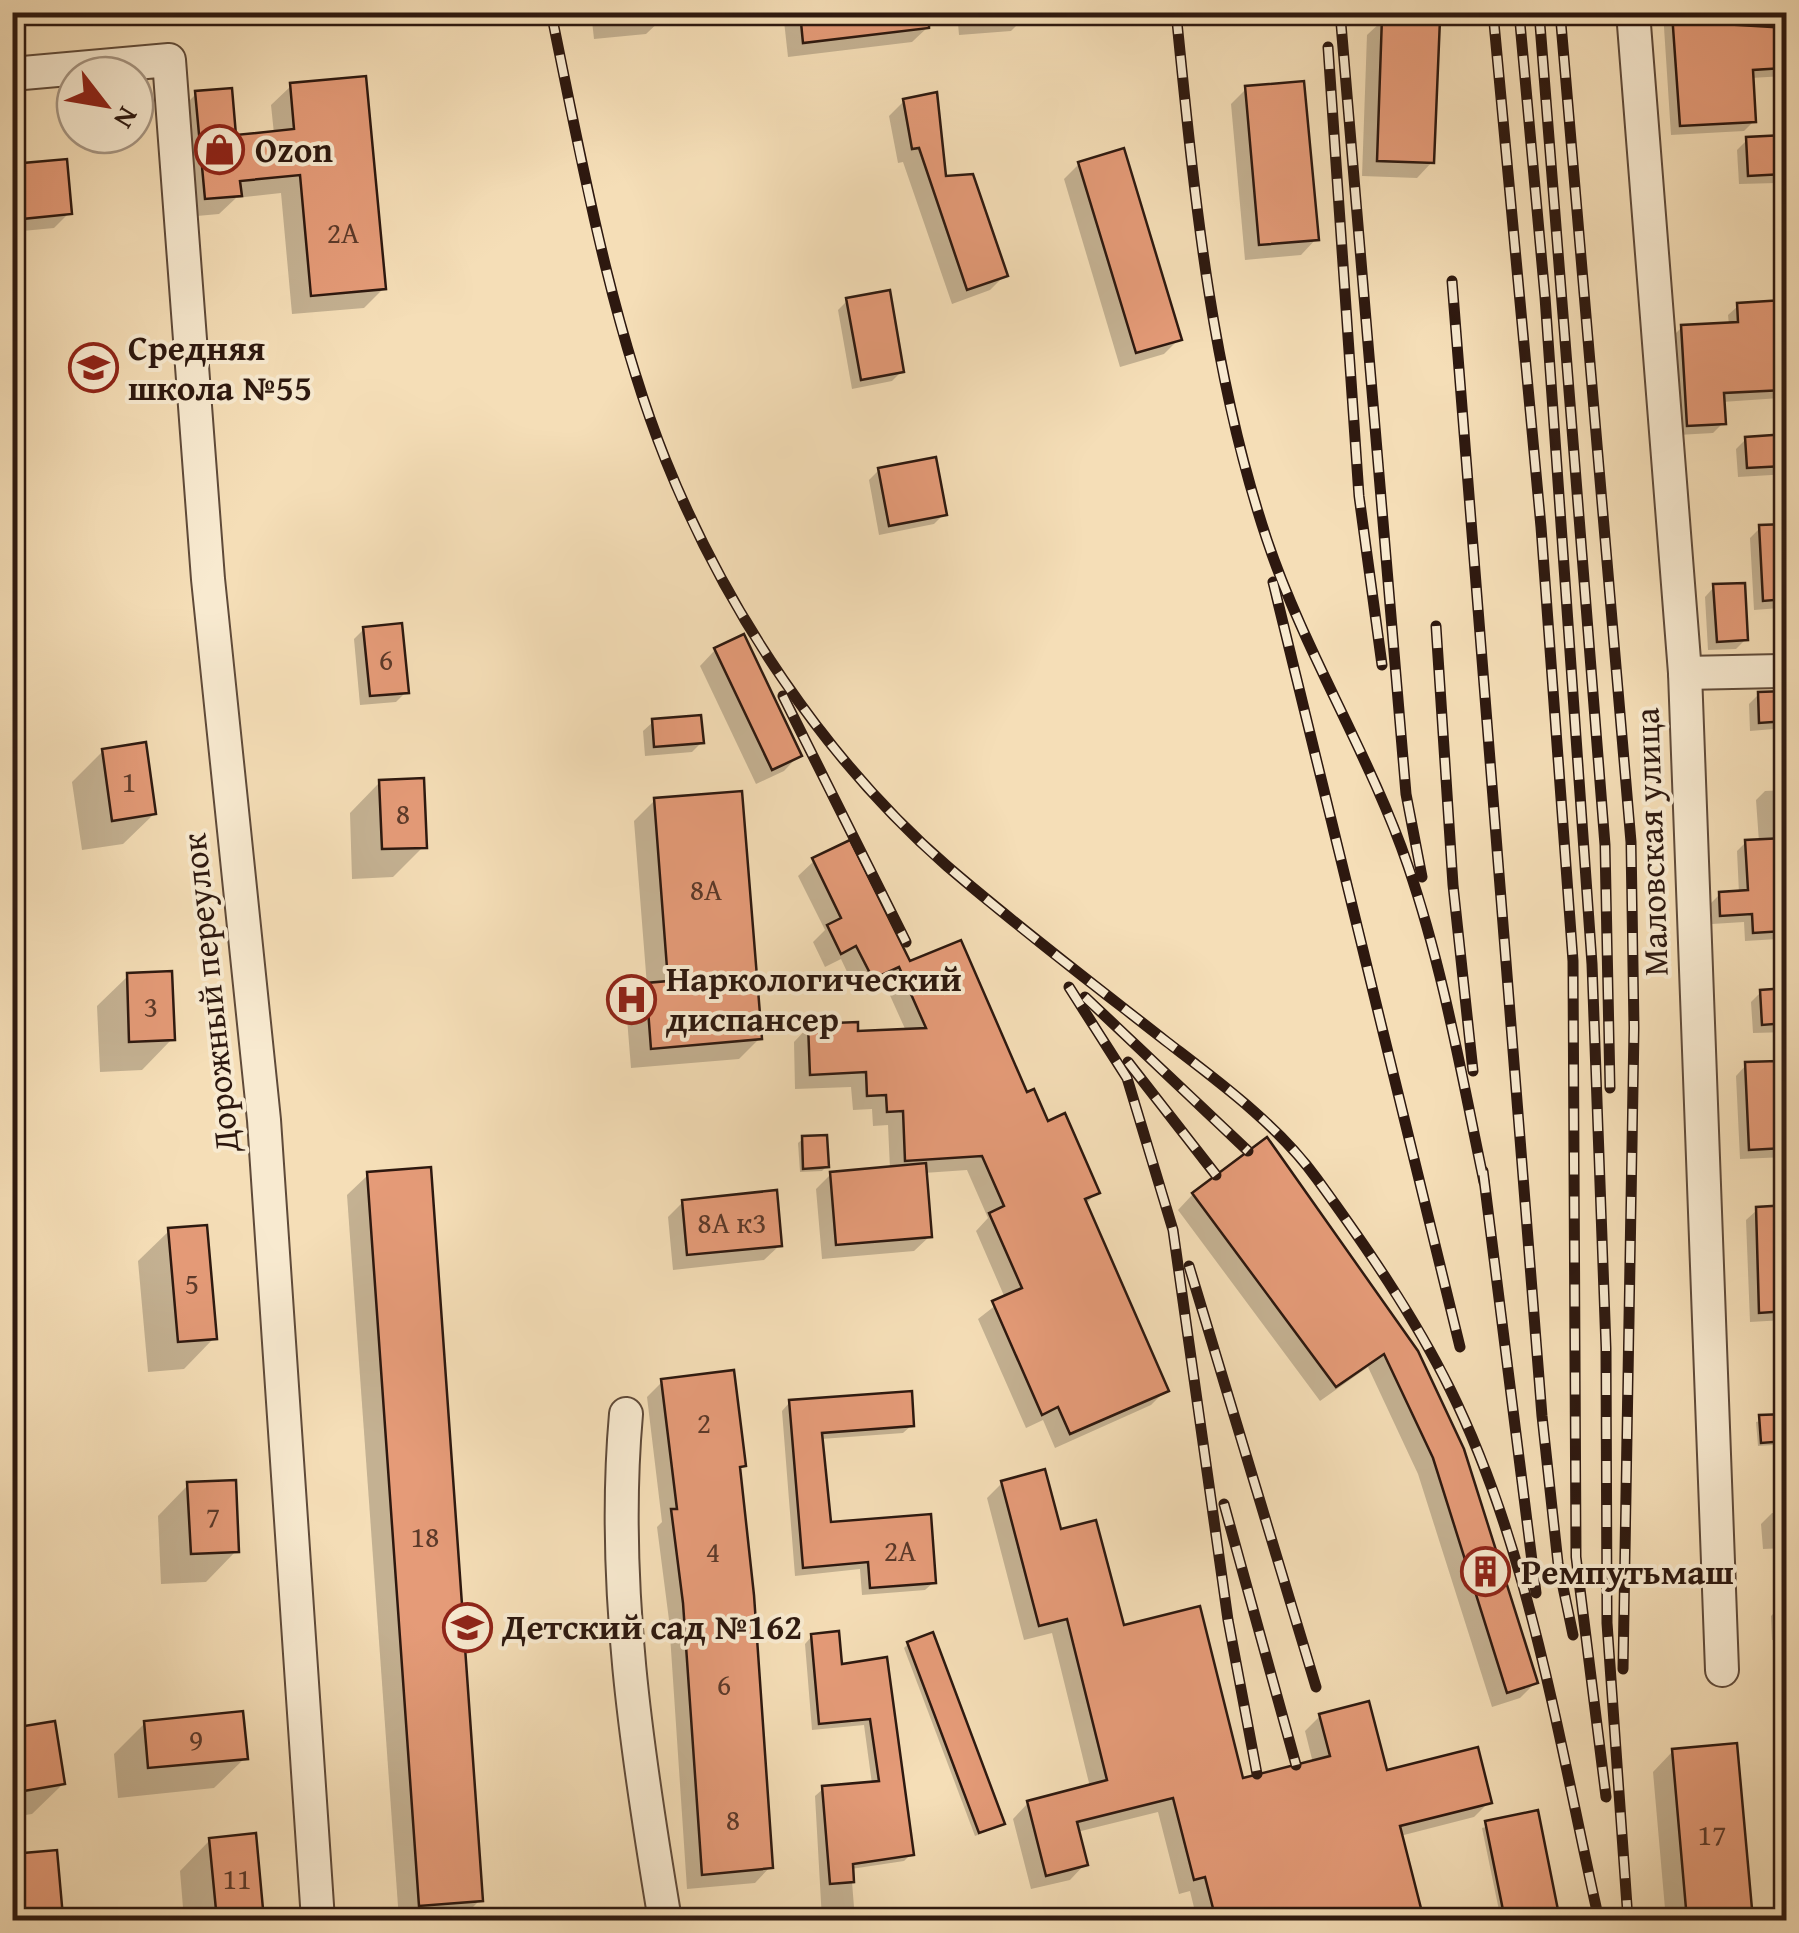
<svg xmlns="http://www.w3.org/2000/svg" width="1799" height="1933" font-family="'Gentium Book Plus',serif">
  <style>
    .shadow { fill: #0003 }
    .building { fill: #e59b78; stroke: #2d180f; stroke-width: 2.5 }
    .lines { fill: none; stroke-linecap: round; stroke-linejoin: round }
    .minor-casing { stroke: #5f4a39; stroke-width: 36 }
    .minor { stroke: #f8ead0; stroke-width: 32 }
    .rail-casing { stroke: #2d180f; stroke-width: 11 }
    .rail { stroke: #f8ead0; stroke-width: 8; stroke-dasharray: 22; stroke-linecap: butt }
    .labels { text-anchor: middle; stroke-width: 8; stroke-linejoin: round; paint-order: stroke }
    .number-label { font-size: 30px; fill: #5b3929 }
    .poi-label { font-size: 35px; font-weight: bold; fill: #2d180f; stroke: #f8ead0; text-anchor: start }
    .street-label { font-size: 35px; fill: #2d180f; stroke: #f8ead0 }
  </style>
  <rect width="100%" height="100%" fill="#f5deb7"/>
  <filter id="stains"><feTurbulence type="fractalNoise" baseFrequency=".002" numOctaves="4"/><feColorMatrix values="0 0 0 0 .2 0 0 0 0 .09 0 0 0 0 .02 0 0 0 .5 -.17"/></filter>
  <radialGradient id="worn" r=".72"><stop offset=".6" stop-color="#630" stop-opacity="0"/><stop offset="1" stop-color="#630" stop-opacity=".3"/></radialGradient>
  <g class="shadow">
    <polygon points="591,12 661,12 662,19 646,34 594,39"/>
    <polygon points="783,12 926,12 928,27 912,42 788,57"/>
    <polygon points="957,12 1026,12 1026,16 1011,31 959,35"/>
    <polygon points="1122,12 1151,12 1123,16"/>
    <polygon points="1663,12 1720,12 1721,27 1786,30 1786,76 1751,78 1754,121 1744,131 1671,135"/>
    <polygon points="1383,20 1432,162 1417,178 1362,176 1367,35"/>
    <polygon points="291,86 384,288 364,308 292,314 281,193 236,198 219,214 186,217 177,113 196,94 234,137 274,134 271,105"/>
    <polygon points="1246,89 1316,239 1301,255 1245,260 1231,104"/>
    <polygon points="904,101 944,179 1005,275 990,290 952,304 903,162 898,163 889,116"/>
    <polygon points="1785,138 1786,173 1777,183 1739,184 1737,150 1747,140"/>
    <polygon points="1079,164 1179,339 1164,354 1120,367 1064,179"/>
    <polygon points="12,167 69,213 54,228 12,232"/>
    <polygon points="848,300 902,371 892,381 852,389 838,310"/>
    <polygon points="1738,306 1786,364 1786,393 1781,398 1722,402 1723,423 1713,433 1678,435 1672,337 1682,327 1729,325 1728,315"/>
    <polygon points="1786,429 1786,474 1738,477 1736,449 1746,439 1773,438"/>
    <polygon points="879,470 944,514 934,524 879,535 869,480"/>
    <polygon points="1786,526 1786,647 1783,647 1781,608 1754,610 1750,538 1760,528"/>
    <polygon points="1714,587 1746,639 1736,649 1708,650 1705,597"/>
    <polygon points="364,629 406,692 396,702 360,705 354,639"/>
    <polygon points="743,637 799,755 784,771 756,784 700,666 715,650"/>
    <polygon points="1786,692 1786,728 1750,731 1749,704 1759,694"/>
    <polygon points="653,722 702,742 692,752 645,756 643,731"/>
    <polygon points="103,751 154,814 123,844 82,850 72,782"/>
    <polygon points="380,782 424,846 393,877 352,879 350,813"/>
    <polygon points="1786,790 1786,931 1778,939 1745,941 1744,922 1712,924 1711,903 1720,894 1739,893 1737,851 1746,842 1759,842 1756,800 1765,791"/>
    <polygon points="655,800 760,1038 739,1059 631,1068 626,1006 647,986 634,821"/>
    <polygon points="814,861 1026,1095 1097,1192 1085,1205 1166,1390 1151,1405 1055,1448 1043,1420 1026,1428 978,1319 1005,1298 976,1231 988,1218 967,1170 924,1173 930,1236 914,1251 822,1259 816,1189 831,1174 890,1169 888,1125 873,1126 872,1109 853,1110 851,1087 795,1089 794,1042 809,1026 856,1033 906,1031 883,980 857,993 841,959 825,967 813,942 825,930 798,876"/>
    <polygon points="128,976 172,1039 142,1070 100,1072 97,1006"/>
    <polygon points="1786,991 1786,1032 1753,1033 1751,1002 1761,992"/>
    <polygon points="1746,1065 1778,1112 1786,1112 1786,1157 1740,1159 1736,1076"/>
    <polygon points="803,1139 827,1166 822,1171 800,1172 798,1143"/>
    <polygon points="368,1175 480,1900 460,1920 399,1920 347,1195"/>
    <polygon points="1193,1194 1416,1352 1535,1683 1520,1698 1492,1707 1418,1474 1368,1367 1320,1401 1178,1210"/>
    <polygon points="683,1202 780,1245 764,1260 673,1270 668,1217"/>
    <polygon points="1786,1208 1786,1320 1750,1322 1746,1220 1757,1210"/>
    <polygon points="169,1231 214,1338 184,1369 148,1372 138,1261"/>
    <polygon points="1783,1369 1786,1369 1786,1394 1779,1394 1779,1373"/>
    <polygon points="663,1381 744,1465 738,1471 770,1867 755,1883 687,1889 669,1620 657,1527 662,1522 647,1397"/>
    <polygon points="790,1402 912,1425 903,1433 821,1439 829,1524 934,1582 925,1590 862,1595 860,1569 795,1576 782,1411"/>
    <polygon points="1786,1416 1786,1444 1758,1446 1756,1422"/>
    <polygon points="1786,1462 1786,1548 1763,1549 1761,1524 1772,1513 1785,1513 1782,1467"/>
    <polygon points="1002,1483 1060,1532 1122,1628 1242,1781 1313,1763 1305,1731 1320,1716 1385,1774 1489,1802 1474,1817 1400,1836 1421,1920 1197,1920 1190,1891 1179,1894 1158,1812 1077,1832 1085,1864 1070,1880 1031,1889 1013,1819 1028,1803 1090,1787 1052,1633 1024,1640 987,1498"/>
    <polygon points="188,1485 236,1551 206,1582 161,1584 158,1516"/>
    <polygon points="1781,1606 1786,1606 1786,1639 1772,1640 1771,1616"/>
    <polygon points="812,1636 839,1667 885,1660 911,1854 904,1861 851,1869 855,1920 822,1920 815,1796 823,1789 872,1784 864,1725 812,1730 805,1644"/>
    <polygon points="908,1644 1002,1823 998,1827 975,1836 904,1648"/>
    <polygon points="145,1723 245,1758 214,1788 118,1798 114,1754"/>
    <polygon points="12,1730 63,1784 32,1814 12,1817"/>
    <polygon points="1735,1746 1750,1920 1666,1920 1653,1772 1673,1751"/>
    <polygon points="1536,1813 1558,1920 1501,1920 1482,1828"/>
    <polygon points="253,1836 261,1920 184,1920 180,1871 210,1840"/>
    <polygon points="12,1857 60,1916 56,1920 12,1920"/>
    <polygon points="996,1912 997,1920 866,1920"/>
    <polygon points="775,1916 775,1920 727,1920"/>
  </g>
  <g class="building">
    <polygon points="800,12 929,12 929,28 803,43"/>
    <polygon points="1723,12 1723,24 1786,28 1786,68 1753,70 1756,122 1680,126 1672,13"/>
    <polygon points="1382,17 1440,19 1434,163 1377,161"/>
    <polygon points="366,76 386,289 311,296 300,175 240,181 242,196 205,199 195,91 232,88 236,135 294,129 290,83"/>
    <polygon points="1304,81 1319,240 1259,245 1245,86"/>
    <polygon points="937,92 946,176 973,174 1008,276 967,290 919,148 912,149 903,99"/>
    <polygon points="1786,135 1786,174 1748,176 1746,137"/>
    <polygon points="1124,148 1182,340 1136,353 1078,162"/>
    <polygon points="67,159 72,214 12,220 12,164"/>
    <polygon points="890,290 904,372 861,380 846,298"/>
    <polygon points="1782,300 1786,390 1724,393 1726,424 1687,426 1681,325 1738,322 1737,303"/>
    <polygon points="1786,434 1786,466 1747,468 1745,437"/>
    <polygon points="936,457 947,515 889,526 878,468"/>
    <polygon points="1786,524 1786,599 1763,601 1759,525"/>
    <polygon points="1745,583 1748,640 1717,642 1713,584"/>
    <polygon points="402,623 409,693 370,696 363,627"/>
    <polygon points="744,634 802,756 772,770 714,648"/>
    <polygon points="1786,691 1786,721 1759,723 1758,692"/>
    <polygon points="701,715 704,743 654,747 652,719"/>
    <polygon points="146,742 156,814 112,821 102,749"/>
    <polygon points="424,778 427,848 382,849 379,780"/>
    <polygon points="742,791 762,1039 651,1049 646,983 668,981 654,798"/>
    <polygon points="1785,838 1786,931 1753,933 1752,914 1720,916 1719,892 1748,890 1745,840"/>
    <polygon points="850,840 910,961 961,940 1027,1092 1034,1089 1048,1121 1065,1113 1100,1193 1085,1199 1169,1391 1070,1434 1058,1407 1042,1415 992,1301 1022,1288 989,1213 1004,1206 982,1156 905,1161 903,1111 887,1112 886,1095 867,1096 866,1072 810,1075 808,1024 858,1022 858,1031 926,1028 899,967 873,979 856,946 841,954 827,925 841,918 812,858"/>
    <polygon points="172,971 175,1040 129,1042 127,973"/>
    <polygon points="1786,988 1786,1023 1762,1025 1760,990"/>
    <polygon points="1778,1061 1780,1110 1786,1109 1786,1148 1749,1150 1745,1062"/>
    <polygon points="827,1135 829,1167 803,1169 802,1136"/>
    <polygon points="1267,1137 1418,1351 1464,1449 1538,1683 1507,1693 1433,1458 1384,1354 1336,1387 1192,1193"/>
    <polygon points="926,1163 932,1237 836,1245 830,1172"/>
    <polygon points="431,1167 483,1901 419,1906 367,1172"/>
    <polygon points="777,1190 782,1246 687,1255 682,1200"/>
    <polygon points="1786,1205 1786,1311 1759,1313 1756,1207"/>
    <polygon points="207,1225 217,1339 178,1342 168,1228"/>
    <polygon points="734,1370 746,1466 740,1467 754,1595 773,1868 702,1875 683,1603 671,1509 677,1509 661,1379"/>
    <polygon points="912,1391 914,1426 822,1433 831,1522 931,1514 936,1583 870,1588 868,1562 803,1568 789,1400"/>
    <polygon points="1786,1414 1786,1441 1761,1443 1759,1415"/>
    <polygon points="1045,1469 1061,1529 1096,1520 1124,1625 1200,1606 1243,1778 1330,1756 1319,1714 1369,1701 1387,1770 1478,1747 1492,1803 1400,1826 1424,1920 1216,1920 1205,1877 1194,1880 1173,1798 1077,1822 1088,1865 1046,1876 1027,1801 1107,1780 1067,1619 1039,1626 1001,1481"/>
    <polygon points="236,1480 239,1552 191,1554 187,1482"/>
    <polygon points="839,1631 842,1664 887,1657 914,1855 853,1864 854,1882 830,1884 822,1786 879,1781 870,1719 819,1724 811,1634"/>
    <polygon points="933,1632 1005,1824 979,1833 907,1642"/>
    <polygon points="243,1711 248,1759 148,1768 144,1721"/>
    <polygon points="55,1721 65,1784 12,1793 12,1728"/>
    <polygon points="1737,1743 1753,1920 1687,1920 1672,1749"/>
    <polygon points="1538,1810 1560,1920 1505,1920 1485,1821"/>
    <polygon points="256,1833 264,1920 217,1920 209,1838"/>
    <polygon points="57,1850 63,1917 12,1920 12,1854"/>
  </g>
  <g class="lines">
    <defs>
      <g id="minor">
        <polyline points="1633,12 1685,673 1722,1670"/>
        <polyline points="12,74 169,60 208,579 264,1120 318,1920"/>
        <polyline points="1685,673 1786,671"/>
        <path d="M626 1414C611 1583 637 1754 665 1920"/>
      </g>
    </defs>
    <use href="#minor" class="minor-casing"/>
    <use href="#minor" class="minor"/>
    <defs>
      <g id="rail">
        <path d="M551 12C581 158 611 324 666 461 726 610 825 760 947 866 1018 927 1093 984 1167 1042 1219 1082 1278 1125 1317 1179 1365 1245 1414 1316 1450 1389 1531 1553 1559 1744 1599 1920"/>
        <path d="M1176 12C1194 190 1210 370 1267 540 1305 653 1370 755 1408 866 1443 968 1462 1077 1484 1182"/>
        <polyline points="1340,12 1406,794 1422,877"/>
        <polyline points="1493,12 1541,527 1573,961 1576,1557 1606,1797"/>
        <polyline points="1519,12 1545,297 1592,964 1606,1348 1607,1623 1628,1920"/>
        <polyline points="1539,12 1605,845 1610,1088"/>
        <polyline points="1560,12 1631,842 1634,1028 1623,1669"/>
        <polyline points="1328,47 1359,496 1382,665"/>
        <polyline points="1452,281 1542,1416 1558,1563 1573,1635"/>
        <polyline points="1273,582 1460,1347"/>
        <polyline points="1436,626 1453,885 1473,1071"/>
        <polyline points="783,696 906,942"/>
        <polyline points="1069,987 1127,1078 1173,1230 1228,1620 1257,1774"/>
        <polyline points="1085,997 1248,1151"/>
        <polyline points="1128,1062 1216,1175"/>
        <polyline points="1483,1171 1536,1593"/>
        <polyline points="1189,1266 1316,1687"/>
        <polyline points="1224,1504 1296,1765"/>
      </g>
    </defs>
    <use href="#rail" class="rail-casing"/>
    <use href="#rail" class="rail"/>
  </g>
  <defs>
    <symbol id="shop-ring" viewBox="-11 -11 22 22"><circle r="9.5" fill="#f8ead0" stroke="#8f2418" stroke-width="1.5"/><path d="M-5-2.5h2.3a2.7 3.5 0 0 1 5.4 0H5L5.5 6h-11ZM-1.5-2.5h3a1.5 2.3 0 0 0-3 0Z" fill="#8f2418"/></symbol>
    <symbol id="school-ring" viewBox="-11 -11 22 22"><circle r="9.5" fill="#f8ead0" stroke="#8f2418" stroke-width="1.5"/><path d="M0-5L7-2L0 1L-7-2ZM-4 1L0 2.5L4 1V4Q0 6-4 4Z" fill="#8f2418"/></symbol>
    <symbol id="hospital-ring" viewBox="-11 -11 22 22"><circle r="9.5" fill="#f8ead0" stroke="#8f2418" stroke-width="1.5"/><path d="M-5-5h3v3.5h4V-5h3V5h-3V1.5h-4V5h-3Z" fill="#8f2418"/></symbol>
    <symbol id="building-ring" viewBox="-11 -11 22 22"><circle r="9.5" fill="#f8ead0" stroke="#8f2418" stroke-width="1.5"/><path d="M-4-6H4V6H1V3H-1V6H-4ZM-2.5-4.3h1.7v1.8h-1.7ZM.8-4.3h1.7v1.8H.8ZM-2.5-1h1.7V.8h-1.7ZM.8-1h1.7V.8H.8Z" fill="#8f2418"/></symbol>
  </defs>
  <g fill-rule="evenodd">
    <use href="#shop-ring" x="192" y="122" width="55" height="55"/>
    <use href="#school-ring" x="66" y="340" width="55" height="55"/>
    <use href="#hospital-ring" x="604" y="972" width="55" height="55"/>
    <use href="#building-ring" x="1458" y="1544" width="55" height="55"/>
    <use href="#school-ring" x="440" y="1600" width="55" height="55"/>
  </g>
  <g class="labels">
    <g class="number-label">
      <text x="343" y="243">2А</text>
      <text x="386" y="670">6</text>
      <text x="129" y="792">1</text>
      <text x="403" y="824">8</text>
      <text x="706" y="900">8А</text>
      <text x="151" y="1017">3</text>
      <text x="732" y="1233">8А к3</text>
      <text x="192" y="1294">5</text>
      <text x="704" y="1433">2</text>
      <text x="213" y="1527">7</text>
      <text x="425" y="1547">18</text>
      <text x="900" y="1561">2А</text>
      <text x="713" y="1562">4</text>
      <text x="724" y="1695">6</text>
      <text x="196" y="1750">9</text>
      <text x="733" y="1830">8</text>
      <text x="1712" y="1845">17</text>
      <text x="237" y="1889">11</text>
    </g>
    <g class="poi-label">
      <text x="255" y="162">Ozon</text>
      <text x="128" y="360">Средняя<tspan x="128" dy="40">школа №55</tspan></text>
      <text x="666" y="991">Наркологический<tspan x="666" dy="40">диспансер</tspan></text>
      <text x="1521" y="1584">Ремпутьмаш</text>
      <text x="502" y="1639">Детский сад №162</text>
    </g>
    <g class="street-label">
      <text transform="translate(1651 842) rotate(-92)" y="12">Маловская улица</text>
      <text transform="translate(210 993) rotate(-96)" y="12">Дорожный переулок</text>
    </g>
  </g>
  <rect width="1799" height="1933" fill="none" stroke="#f5deb7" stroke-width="50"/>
  <rect x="15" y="15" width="1769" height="1903" fill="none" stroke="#2d180f" stroke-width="5"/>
  <rect x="25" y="25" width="1749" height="1883" fill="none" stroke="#2d180f" stroke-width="2.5"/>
  <g transform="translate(105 105) rotate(121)"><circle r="48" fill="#f8ead0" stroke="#a79683" stroke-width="2.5"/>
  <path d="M0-8L18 38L0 25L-18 38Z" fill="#8f2418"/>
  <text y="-15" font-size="28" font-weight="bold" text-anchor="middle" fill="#2d180f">N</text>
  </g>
  <rect width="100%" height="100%" filter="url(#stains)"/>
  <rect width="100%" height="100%" fill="url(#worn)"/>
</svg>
